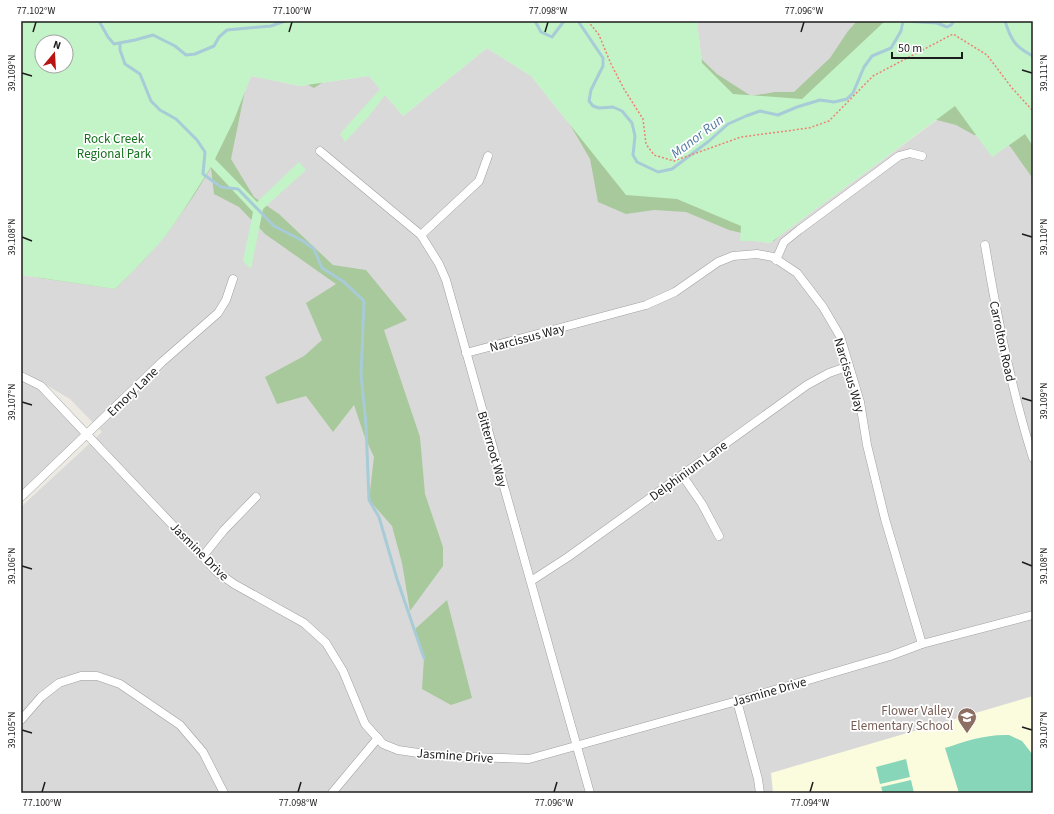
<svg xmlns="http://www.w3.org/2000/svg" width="1054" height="814" font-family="'Source Sans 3',sans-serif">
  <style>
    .residential { fill: #dad9d9 }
    .education { fill: #fbfcdd }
    .forest { fill: #a8c99b; fill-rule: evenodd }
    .park { fill: #c3f4c7; fill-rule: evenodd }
    .pitch { fill: #87d6b9 }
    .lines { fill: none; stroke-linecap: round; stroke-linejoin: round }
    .stream { stroke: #a7cbd7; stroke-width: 3 }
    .street-casing { stroke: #a0a0a0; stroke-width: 9 }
    .path { stroke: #ed8273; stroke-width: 1.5; stroke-dasharray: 2 2; stroke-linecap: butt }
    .street { stroke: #fff; stroke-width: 8 }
    .ticks { fill: none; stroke: #1c1c1c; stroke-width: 1.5 }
    .labels { text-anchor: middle; stroke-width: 3.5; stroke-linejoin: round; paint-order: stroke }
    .park-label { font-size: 13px; fill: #14701e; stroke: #fff }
    .street-label { font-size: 13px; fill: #1c1c1c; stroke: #fff }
    .education-label { font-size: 13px; fill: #785e54; stroke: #fff; text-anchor: end }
    .water-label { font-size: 14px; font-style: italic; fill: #5279a3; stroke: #fff }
    .neatline { fill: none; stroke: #1c1c1c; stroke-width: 1.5 }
    .ticks-label { font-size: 10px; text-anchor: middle; fill: #1c1c1c }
  </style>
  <rect width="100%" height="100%" fill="#edeae3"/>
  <g class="residential">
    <polygon points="697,21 885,21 802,99 733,94 702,63"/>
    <polygon points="487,48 531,76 626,194 741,226 741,241 755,241 770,243 956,106 1026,134 1033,146 1033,793 21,793 21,507 102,432 70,399 21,370 21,275 115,289 145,259 168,232 193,197 211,167 234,120 251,76 300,86 369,76 403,116"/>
    <polygon points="21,376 41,386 87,434 21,497"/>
  </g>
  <polygon class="education" points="1033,696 1033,793 773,793 771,773"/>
  <g class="forest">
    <path d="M21 21H696L695 53 717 74 751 96 775 92H794L830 58 848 31 857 21H1033V206L1031 176 1012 149 1001 135H974L956 125 933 119 790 224 774 241 729 230 686 212 654 210 626 214 598 202 590 159 565 116 524 55 488 25 452 24 388 40 314 88 287 74 250 66 231 159 254 197 279 214 333 265 366 270 407 320 384 330 420 437 425 494 443 547V566L410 611 402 563 392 526 369 500 374 457 364 435 354 405 333 432 306 396 277 404 265 377 304 356 322 340 306 303 336 284 265 234 239 207 214 194 211 168 193 197 168 232 145 259 115 289 40 278 21 273ZM42 42H66V66H42Z"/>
    <polygon points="447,600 472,698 451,705 422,689 424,658 414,630"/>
  </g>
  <path class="park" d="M21 21H697L702 63 733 94 802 99 885 21H1033V146L1025 134 992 157 955 106 770 243 755 241H740L741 226 677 199 626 195 531 76 487 48 403 116 385 95 369 116 345 142 340 134 380 89 369 76 300 86 251 76 234 120 215 159 257 202 299 162 306 170 263 209 251 269 243 261 253 212 211 167C197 189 184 210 169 231 153 252 133 271 115 289L21 275ZM42 42H66V66H42Z"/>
  <g class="pitch">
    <path d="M1009 735 1022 741 1033 755V793H959L945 748C966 741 986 734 1009 735Z"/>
    <polygon points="906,759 910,777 880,784 876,767"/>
    <polygon points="911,780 914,793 883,793 881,787"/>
  </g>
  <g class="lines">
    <g class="stream">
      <polyline points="99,21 108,37 114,44 135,40 153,35 175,46 186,55 195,54 214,46 219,37 227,30 271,26 285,21"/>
      <polyline points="535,21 541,32 552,37 564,21"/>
      <polyline points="578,21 603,58 603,66 591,90 589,101 593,106 599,108 613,107 622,111 632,123 635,136 633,155 637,162 658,172 672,169 709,141 728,124 746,116 760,111 778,115 797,107 820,100 834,102 847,99 853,93 864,67 872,56 891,48 901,31 903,21 937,23 947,27 951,25 954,21"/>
      <path d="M1005 21C1011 40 1015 47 1033 56"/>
      <polyline points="120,43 120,50 125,64 140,74 151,101 160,110 176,119 197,140 205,152 203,174 221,187 238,189 274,226 303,241 314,249 322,268 344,282 364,301 361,375 366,425 369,500 379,517 397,579 424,658"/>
    </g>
    <defs>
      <g id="street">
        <polyline points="320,151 421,235 439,264 446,280 590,793"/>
        <polyline points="421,235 479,181 488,156"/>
        <path d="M985 245C997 317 1011 389 1033 458"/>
        <polyline points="776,260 784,242 799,230 899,156 910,153 922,156"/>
        <polyline points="466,353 646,305 675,292 718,262 733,256 757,254 773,257 797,273 823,307 840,336 860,402 867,445 885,519 922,644"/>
        <polyline points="21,376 41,386 217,572 234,584 304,623 326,643 343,671 365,724 383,744 398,750 439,756 529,759 737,701 890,656 922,644 1033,615"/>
        <polyline points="682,475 702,504 719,536"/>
        <polyline points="21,497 162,362 218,313 226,300 233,279"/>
        <polyline points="203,556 224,530 256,497"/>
        <polyline points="531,581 568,557 807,385 829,373 849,366"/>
        <polyline points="737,701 758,779 760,793"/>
        <polyline points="21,720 41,697 59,683 81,676 97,676 120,684 180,725 203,752 224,793"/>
        <polyline points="332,793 378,738"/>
      </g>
    </defs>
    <use href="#street" class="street-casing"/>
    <polyline class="path" points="588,21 599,35 611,64 624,89 643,119 646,144 654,155 674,161 741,137 809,128 829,121 873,76 953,34 987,55 1012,88 1033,111"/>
    <use href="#street" class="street"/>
  </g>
  <path class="ticks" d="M33 32 36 22M289 32 292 22M545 32 548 22M801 32 804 22M1022 70 1032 73M22 73 32 76M1022 234 1032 237M22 237 32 241M1022 398 1032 401M22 402 32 405M1022 562 1032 566M22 566 32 569M1022 727 1032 730M22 730 32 733M42 792 45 782M298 792 301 782M554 792 557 782M810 792 813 782"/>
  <defs>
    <symbol id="school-pin" viewBox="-11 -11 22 30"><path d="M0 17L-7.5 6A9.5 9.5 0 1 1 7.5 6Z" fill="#8d6e63" stroke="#fff"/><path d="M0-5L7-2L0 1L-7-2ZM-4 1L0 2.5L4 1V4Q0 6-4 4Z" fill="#fff"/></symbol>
  </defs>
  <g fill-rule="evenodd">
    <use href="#school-pin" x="956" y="706" width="22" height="30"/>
  </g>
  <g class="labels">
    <g class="park-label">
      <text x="114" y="143">Rock Creek<tspan x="114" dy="15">Regional Park</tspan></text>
    </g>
    <g class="street-label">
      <text transform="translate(527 337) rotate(-15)" y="5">Narcissus Way</text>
      <text transform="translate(1003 341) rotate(78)" y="5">Carrolton Road</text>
      <text transform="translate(850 375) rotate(73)" y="5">Narcissus Way</text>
      <text transform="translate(132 391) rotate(-44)" y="5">Emory Lane</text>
      <text transform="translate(493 449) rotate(74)" y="5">Bitterroot Way</text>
      <text transform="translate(688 470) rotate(-36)" y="5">Delphinium Lane</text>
      <text transform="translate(200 551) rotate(45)" y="5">Jasmine Drive</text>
      <text transform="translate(769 691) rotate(-16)" y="5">Jasmine Drive</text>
      <text transform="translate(455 755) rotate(4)" y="5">Jasmine Drive</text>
    </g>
    <g class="education-label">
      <text x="953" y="715">Flower Valley<tspan x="953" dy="15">Elementary School</tspan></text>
    </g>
    <g class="water-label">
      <text transform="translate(697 136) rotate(-37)" y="5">Manor Run</text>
    </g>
  </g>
  <rect width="1054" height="814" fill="none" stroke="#ffffff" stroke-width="44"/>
  <g transform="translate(54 54) rotate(18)"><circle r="19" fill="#ffffff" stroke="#a4a4a4"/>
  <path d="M0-3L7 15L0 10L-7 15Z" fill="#b81411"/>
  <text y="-6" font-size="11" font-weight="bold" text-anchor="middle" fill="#1c1c1c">N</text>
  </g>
  <path d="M892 52v6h70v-6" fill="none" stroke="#1c1c1c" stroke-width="2"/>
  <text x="898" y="52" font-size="12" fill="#1c1c1c" stroke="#ffffff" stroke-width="3" paint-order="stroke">50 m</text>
  <rect x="22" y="22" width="1010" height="770" class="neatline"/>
  <g class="ticks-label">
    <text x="36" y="14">77.102°W</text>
    <text x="292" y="14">77.100°W</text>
    <text x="548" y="14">77.098°W</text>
    <text x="804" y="14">77.096°W</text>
    <text transform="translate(1043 73) rotate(-90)" y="4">39.111°N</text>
    <text transform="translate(11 73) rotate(-90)" y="4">39.109°N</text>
    <text transform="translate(1043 237) rotate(-90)" y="4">39.110°N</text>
    <text transform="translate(11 237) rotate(-90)" y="4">39.108°N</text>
    <text transform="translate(1043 401) rotate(-90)" y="4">39.109°N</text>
    <text transform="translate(11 402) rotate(-90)" y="4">39.107°N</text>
    <text transform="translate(1043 566) rotate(-90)" y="4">39.108°N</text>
    <text transform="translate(11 566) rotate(-90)" y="4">39.106°N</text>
    <text transform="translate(1043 730) rotate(-90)" y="4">39.107°N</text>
    <text transform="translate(11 730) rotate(-90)" y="4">39.105°N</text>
    <text x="42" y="806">77.100°W</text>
    <text x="298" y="806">77.098°W</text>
    <text x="554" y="806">77.096°W</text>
    <text x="810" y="806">77.094°W</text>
  </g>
</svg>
